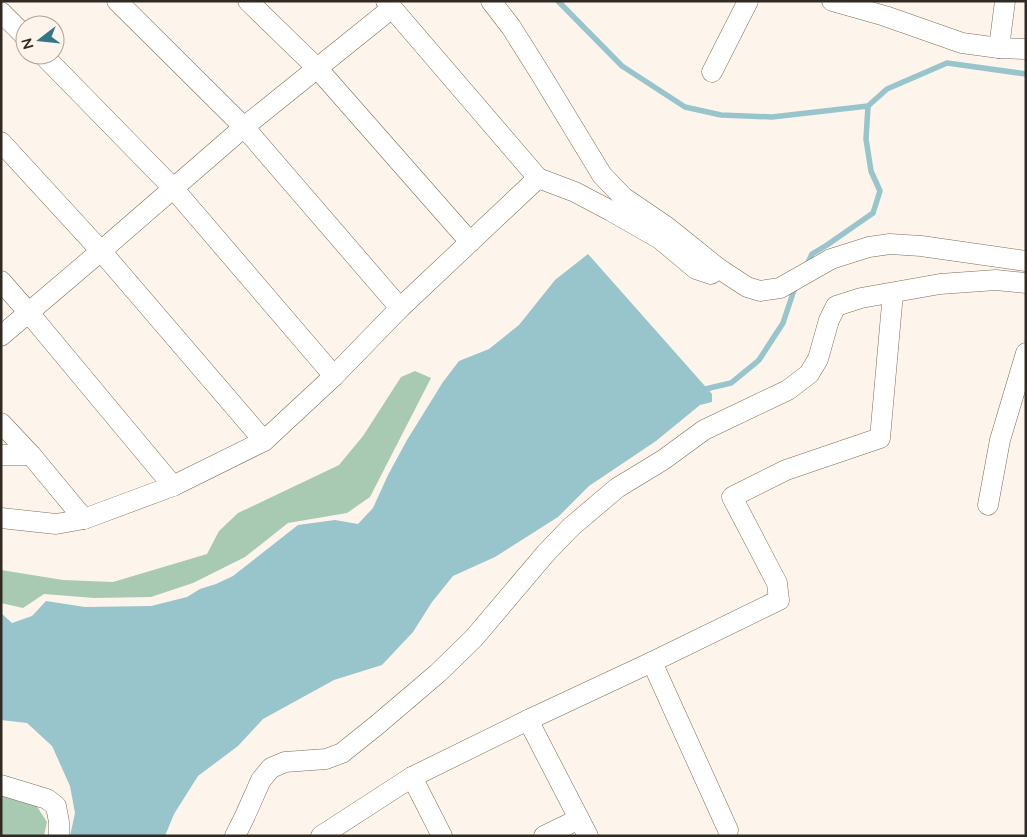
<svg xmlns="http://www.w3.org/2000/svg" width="1027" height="837" font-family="Lato,sans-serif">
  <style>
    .forest { fill: #a8c9b2 }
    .water { fill: #98c4cc }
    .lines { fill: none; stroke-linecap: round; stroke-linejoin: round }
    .stream { stroke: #98c4cc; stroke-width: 5.5 }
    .minor-casing { stroke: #7d6c59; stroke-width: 21 }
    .minor { stroke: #fff; stroke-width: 20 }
  </style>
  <rect width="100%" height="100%" fill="#fdf5ec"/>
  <g class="forest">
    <polygon points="415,371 431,378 370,497 347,513 288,523 245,557 193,583 151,597 94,598 44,594 23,608 1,603 1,570 63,580 113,582 207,554 219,531 238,513 339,465 363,436 401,377"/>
    <polygon points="1,793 36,805 47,822 44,836 1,836"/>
  </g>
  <polygon class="water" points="588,254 712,394 712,402 700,405 656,441 589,486 558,517 495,557 453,576 432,602 413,632 382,665 334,680 263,719 238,746 198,776 174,814 165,836 70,836 75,813 70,786 52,746 27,723 1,720 1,613 12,623 32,616 46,601 85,607 151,606 187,597 200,589 216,584 233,576 298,525 335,520 358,524 373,508 388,475 407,440 443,382 459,361 489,349 519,325 555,280"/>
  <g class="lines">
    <g class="stream">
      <polyline points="558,1 622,66 685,107 721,115 772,117 868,106 887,89 947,63 1026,74"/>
      <polyline points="806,267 812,254 827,245 873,213 880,191 871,171 866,139 868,106"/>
      <polyline points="701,390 731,383 759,360 783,323 793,293 796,286"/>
    </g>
    <defs>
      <g id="minor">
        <polyline points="117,1 244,127 400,308"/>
        <polyline points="248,1 318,69 470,242"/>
        <polyline points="386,1 538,178 575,192 611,211 660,239 696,269 711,274 718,268"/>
        <polyline points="491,1 511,27 540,73 602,175 623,197 667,227 718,268 747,287 760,291 780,288 831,259 869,247 890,244 921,246 1026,261"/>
        <polyline points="832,1 885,16 962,43 999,48 1026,49"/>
        <polyline points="1,12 25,36"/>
        <polyline points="999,48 1005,1"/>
        <polyline points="43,55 173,188 334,376"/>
        <polyline points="712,72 748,1"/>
        <polyline points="1,142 101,251 264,441"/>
        <polyline points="1,281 29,313 173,486"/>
        <polyline points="1,336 101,251 244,127 392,8"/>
        <polyline points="1,423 31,455 84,519"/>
        <polyline points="1,455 31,455"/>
        <polyline points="988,505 1000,440 1026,353"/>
        <polyline points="1,518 56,524 84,519 173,486 264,441 334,376 400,308 538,178"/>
        <polyline points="652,662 728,830"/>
        <polyline points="528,720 588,836"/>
        <polyline points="412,777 442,836"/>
        <polyline points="1,785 47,799 56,806 59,822 59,836"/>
        <polyline points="235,836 244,818 261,780 271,768 285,762 326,759 342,753 377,725 438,673 474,638 546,553 571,527 617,488 663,460 704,430 788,390 809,374 818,359 829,320 836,306 861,298 940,284 996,280 1026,283"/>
        <polyline points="321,836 412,777 528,720 652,662 779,600 777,583 732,497 786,470 880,438 893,293"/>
        <polyline points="544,836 579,819"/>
      </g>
    </defs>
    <use href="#minor" class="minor-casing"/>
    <use href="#minor" class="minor"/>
  </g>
  <rect width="1027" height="837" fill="none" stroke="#312a22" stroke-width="5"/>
  <g transform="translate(40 40) rotate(254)"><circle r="24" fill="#fdf5ec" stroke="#aba49b"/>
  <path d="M0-4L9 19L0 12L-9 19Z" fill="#347688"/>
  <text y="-8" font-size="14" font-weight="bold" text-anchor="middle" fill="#312a22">N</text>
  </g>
</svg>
